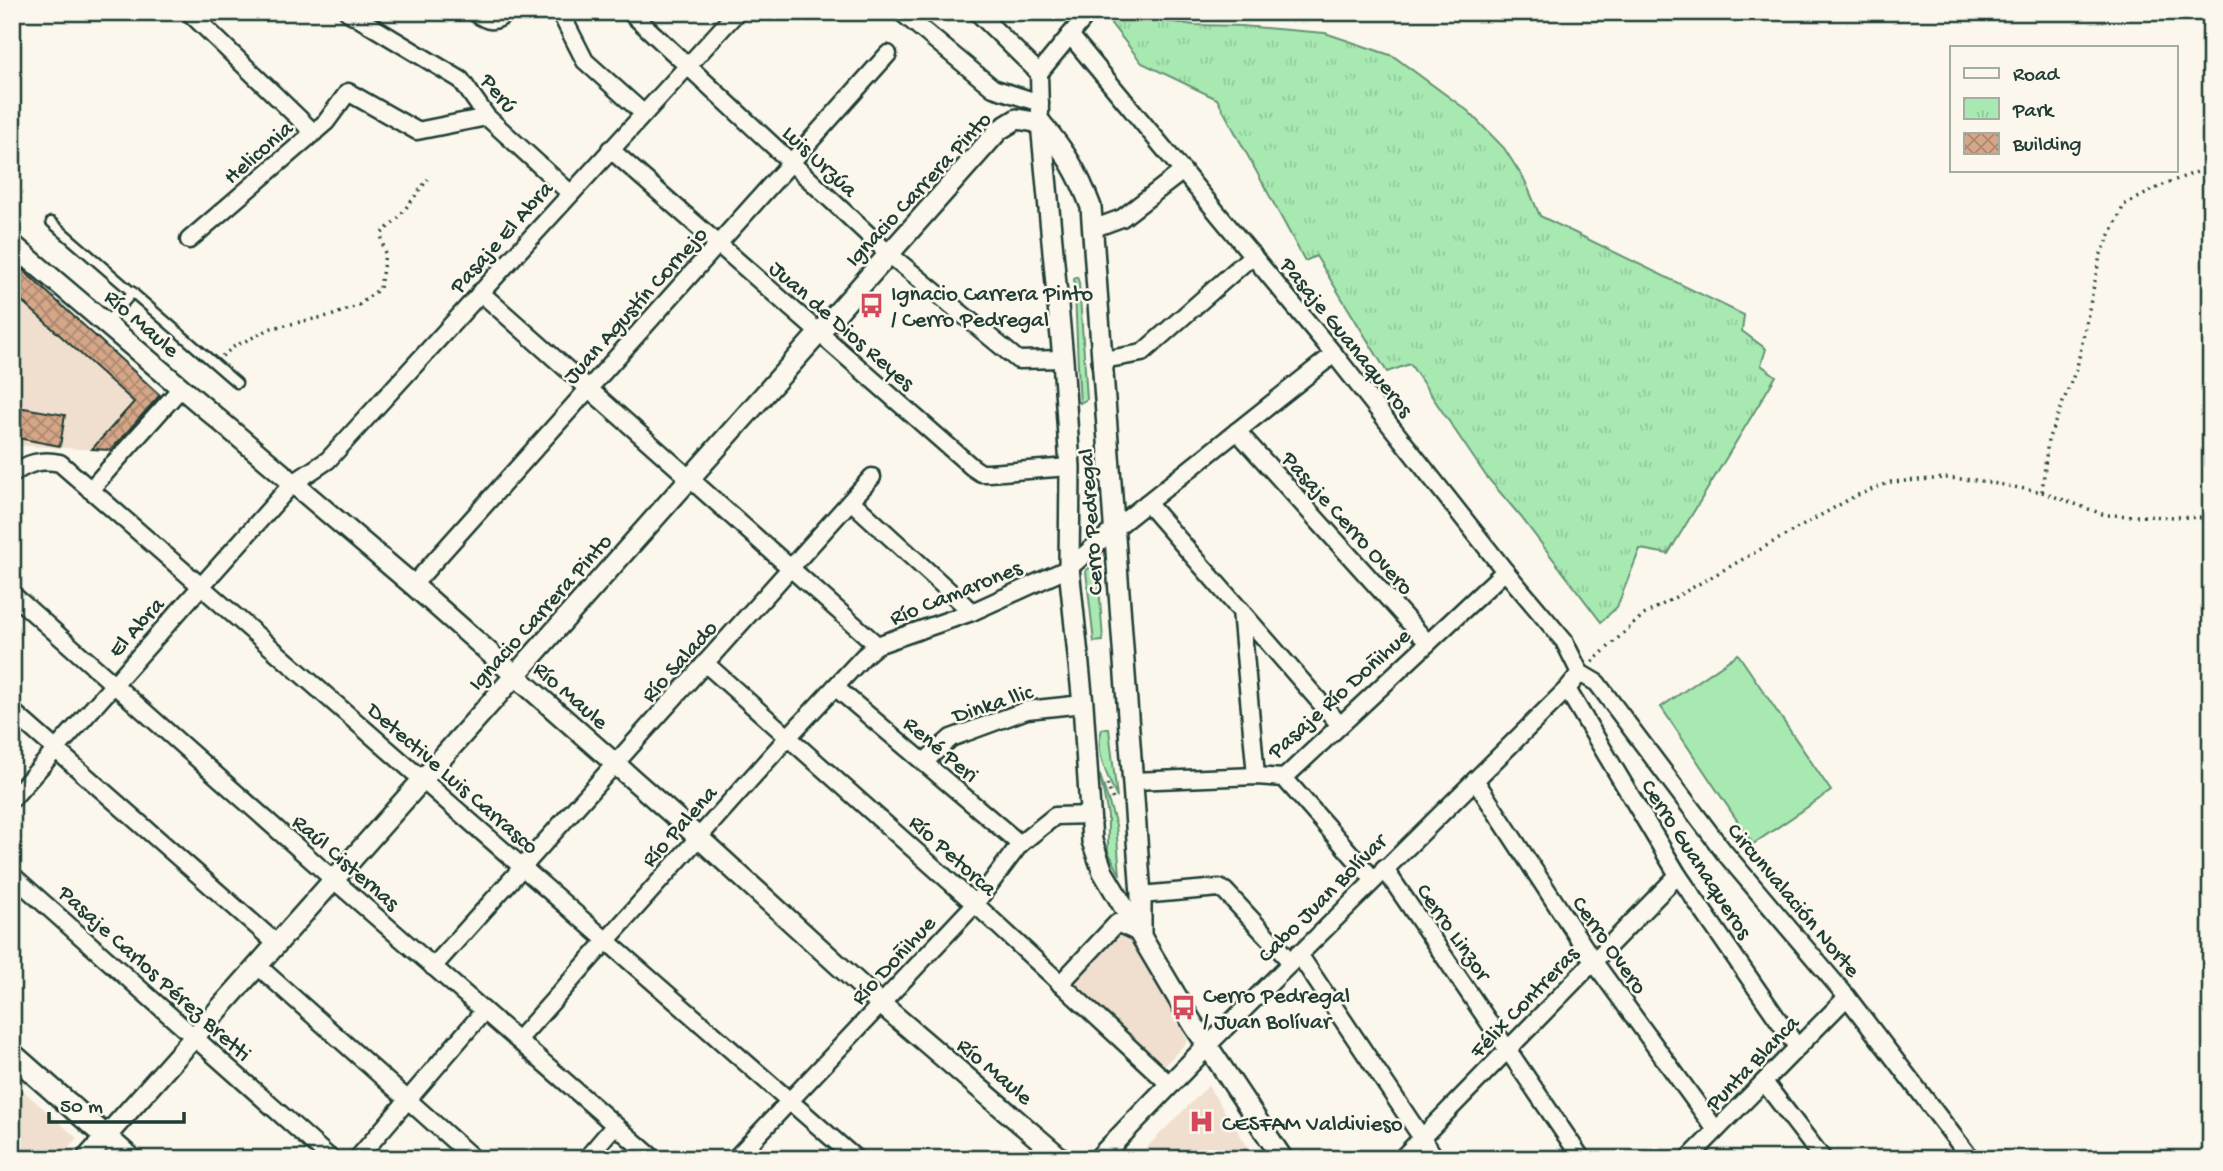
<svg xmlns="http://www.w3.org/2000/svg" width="2223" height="1171" font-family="'Gochi Hand',sans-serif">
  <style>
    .built { fill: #f0dfce }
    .grass { fill: #a8e9b2; stroke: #649373; stroke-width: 2 }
    .park { fill: url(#park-tufts); stroke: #649373; stroke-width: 2 }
    .building { fill: url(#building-cross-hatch); stroke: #1f3d34; stroke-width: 2 }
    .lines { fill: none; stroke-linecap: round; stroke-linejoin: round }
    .service-casing { stroke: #1f3d34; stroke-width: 13 }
    .minor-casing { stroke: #1f3d34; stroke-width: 21 }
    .tertiary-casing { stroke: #1f3d34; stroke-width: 24 }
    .secondary-casing { stroke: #1f3d34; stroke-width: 26 }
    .path { stroke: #1f3d34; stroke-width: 3.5; stroke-dasharray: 2 5; stroke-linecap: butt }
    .service { stroke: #fbf7ec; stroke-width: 8 }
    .minor { stroke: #fbf7ec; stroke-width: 16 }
    .tertiary { stroke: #fbf7ec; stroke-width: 19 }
    .secondary { stroke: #fbf7ec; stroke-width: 21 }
    .labels { text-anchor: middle; stroke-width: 5; stroke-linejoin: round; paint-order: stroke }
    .street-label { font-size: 23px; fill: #1f3d34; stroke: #fbf7ec }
    .poi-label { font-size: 23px; fill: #1f3d34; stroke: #fbf7ec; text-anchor: start }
  </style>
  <defs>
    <pattern id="park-tufts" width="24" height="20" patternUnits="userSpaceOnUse" patternTransform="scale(1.75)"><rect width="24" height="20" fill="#a8e9b2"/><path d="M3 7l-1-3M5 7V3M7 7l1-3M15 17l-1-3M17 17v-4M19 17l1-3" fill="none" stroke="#90c99a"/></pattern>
    <pattern id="building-cross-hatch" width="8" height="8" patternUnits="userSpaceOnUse" patternTransform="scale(1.75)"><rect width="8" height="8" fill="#d5a687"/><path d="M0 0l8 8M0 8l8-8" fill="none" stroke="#ac886f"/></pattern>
  </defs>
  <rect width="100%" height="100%" fill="#fbf7ec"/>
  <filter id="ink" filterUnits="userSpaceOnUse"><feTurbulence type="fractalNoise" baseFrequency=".0143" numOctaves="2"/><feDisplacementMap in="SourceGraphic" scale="14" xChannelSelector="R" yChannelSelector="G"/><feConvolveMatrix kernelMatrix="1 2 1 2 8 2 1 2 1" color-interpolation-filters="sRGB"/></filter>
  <g filter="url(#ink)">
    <g class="built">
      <polygon points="12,258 164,399 117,451 12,445"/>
      <polygon points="1119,929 1132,934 1188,1041 1162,1068 1069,983"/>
      <polygon points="12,1081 77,1138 59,1159 12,1159"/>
      <polygon points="1208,1086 1256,1159 1135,1159"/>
    </g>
    <g class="grass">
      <path d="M1077 277 1079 283 1087 399 1080 403C1077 361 1077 320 1074 279Z"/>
      <polygon points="1092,565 1097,566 1098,570 1103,641 1094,642 1086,571"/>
      <polygon points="1738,654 1831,791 1753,844 1661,707"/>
      <path d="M1102 729H1109L1117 798C1108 777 1094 752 1102 729Z"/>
      <polygon points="1100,775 1116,825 1120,875 1108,851 1108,816"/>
    </g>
    <polygon class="park" points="1119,12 1131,12 1139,17 1194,25 1242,26 1325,33 1393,56 1468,111 1504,148 1525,181 1540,216 1744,315 1742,331 1766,349 1761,365 1776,376 1668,554 1640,549 1617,607 1601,622 1521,517 1486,476 1410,364 1387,372 1316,256 1305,261 1217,99 1142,63 1109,21"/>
    <g class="building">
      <polygon points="12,260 160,395 111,450 92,449 134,402 12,292"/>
      <polygon points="12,406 65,415 60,446 12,437"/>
    </g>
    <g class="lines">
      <defs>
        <g id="service">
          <polyline points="51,222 237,383"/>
          <polyline points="106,323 133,292"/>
        </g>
        <g id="minor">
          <polyline points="189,12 314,133"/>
          <polyline points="348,12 461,80 487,117 570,193"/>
          <path d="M474 12C488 22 494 24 508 12"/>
          <polyline points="560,12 585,61 643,113"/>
          <polyline points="630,12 889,254 1018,360 1063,359"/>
          <polyline points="901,12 993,88 1040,103"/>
          <polyline points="977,12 1039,73 1040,113"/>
          <polyline points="1070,35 1334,354 1505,571 1564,641 1580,673"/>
          <polyline points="1039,73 1089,12"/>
          <polyline points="610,149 972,467 981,473 989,473 1070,467"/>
          <polyline points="1092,229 1122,218 1183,171"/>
          <polyline points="189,240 326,122 348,92 417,131 487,117"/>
          <polyline points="480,292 877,645"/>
          <polyline points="1103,360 1142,353 1253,255"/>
          <polyline points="1237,431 1428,643"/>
          <path d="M12 474C28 463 41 459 60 463L856 1159"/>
          <polyline points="90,490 181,388"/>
          <polyline points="851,501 972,612"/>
          <polyline points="1147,503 1340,725"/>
          <polyline points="413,585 888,54"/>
          <polyline points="12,594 334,880 654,1159"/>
          <polyline points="1241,610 1256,776"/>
          <polyline points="705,663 975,904 1168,1083"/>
          <polyline points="1580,673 1597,683 1724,852 1847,997 1971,1159"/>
          <polyline points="835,687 1020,844"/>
          <polyline points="1567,689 1678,875 1797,1047"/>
          <polyline points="12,711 277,944"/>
          <polyline points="924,762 951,738 1027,710 1083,704"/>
          <polyline points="1284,778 1373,879"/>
          <polyline points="1475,780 1594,962 1716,1130"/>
          <polyline points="1133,781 1256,776 1284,778 1505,571"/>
          <polyline points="12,799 292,484 328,460 737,12"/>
          <polyline points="1384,868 1582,1159"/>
          <polyline points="12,875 331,1159"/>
          <polyline points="1141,895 1219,888 1225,891 1290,961"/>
          <polyline points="1298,953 1436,1159"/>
          <polyline points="258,966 474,1159"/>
          <polyline points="433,967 872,477"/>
          <polyline points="1060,984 1117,923 1141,934"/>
          <polyline points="518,1040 789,736 864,656 877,645 972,612 1069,568 1113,530 1334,354"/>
          <polyline points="1207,1046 1567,689 1580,673"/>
          <polyline points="1764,1082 1823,1159"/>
          <polyline points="357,1159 484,1011"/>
          <polyline points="586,1159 615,1125"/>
          <polyline points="735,1159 975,904 1020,844 1055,816 1091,815"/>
          <polyline points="1401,1159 1678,875"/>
          <polyline points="1688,1159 1847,997"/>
        </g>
        <g id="tertiary">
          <polyline points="1041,123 1063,359 1070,467 1069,568 1083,704 1092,841 1103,872 1193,1024 1283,1159"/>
          <path d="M1041 123C1065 151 1078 172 1091 207L1141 895V933"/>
          <polyline points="12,244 413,585 698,837 881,1004 1062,1159"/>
          <polyline points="86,1159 999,130 1017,119 1041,123"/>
          <polyline points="1098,1159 1207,1046"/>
        </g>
        <polyline id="secondary" points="12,1054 131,1159"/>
      </defs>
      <use href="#service" class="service-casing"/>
      <use href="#minor" class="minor-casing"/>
      <use href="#tertiary" class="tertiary-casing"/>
      <use href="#secondary" class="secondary-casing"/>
      <g class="path">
        <polyline points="222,356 235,346 272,328 333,315 359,305 380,288 385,254 381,234 399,217 428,179"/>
        <polyline points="2042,492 2105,515 2211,518"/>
        <polyline points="1592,662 1642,616 1855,496 1891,482 1946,478 1975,480 2042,492 2048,440 2077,367 2100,256 2124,205 2167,183 2211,167"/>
        <polyline points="1107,784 1114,803"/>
      </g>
      <use href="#service" class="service"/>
      <use href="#minor" class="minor"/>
      <use href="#tertiary" class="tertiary"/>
      <use href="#secondary" class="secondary"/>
    </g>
  </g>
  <defs>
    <symbol id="bus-bare" viewBox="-9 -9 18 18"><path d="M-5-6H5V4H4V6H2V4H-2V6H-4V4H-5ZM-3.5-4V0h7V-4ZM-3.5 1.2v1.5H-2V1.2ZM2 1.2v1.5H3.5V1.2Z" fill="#d1495b" stroke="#fbf7ec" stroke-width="2.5" paint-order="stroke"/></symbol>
    <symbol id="hospital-bare" viewBox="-9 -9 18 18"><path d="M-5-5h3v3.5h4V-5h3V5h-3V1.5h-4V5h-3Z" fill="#d1495b" stroke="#fbf7ec" stroke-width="2.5" paint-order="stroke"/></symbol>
  </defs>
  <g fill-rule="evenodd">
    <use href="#bus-bare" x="854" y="288" width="35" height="35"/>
    <use href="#bus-bare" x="1166" y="990" width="35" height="35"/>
    <use href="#hospital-bare" x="1184" y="1104" width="35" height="35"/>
  </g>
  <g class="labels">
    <g class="street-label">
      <text transform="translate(500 92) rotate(51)" y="8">Perú</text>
      <text transform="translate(257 151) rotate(-41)" y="8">Heliconia</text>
      <text transform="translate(821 160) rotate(43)" y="8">Luis Urzúa</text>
      <text transform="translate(917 188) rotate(-47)" y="8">Ignacio Carrera Pinto</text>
      <text transform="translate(500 236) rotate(-48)" y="8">Pasaje El Abra</text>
      <text transform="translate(634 304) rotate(-48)" y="8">Juan Agustín Cornejo</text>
      <text transform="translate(143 322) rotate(41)" y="8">Río Maule</text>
      <text transform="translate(843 324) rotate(41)" y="8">Juan de Dios Reyes</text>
      <text transform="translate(1348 336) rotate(51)" y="8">Pasaje Guanaqueros</text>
      <text transform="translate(1089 522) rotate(-94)" y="8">Cerro Pedregal</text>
      <text transform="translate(1349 522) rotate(48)" y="8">Pasaje Cerro Overo</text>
      <text transform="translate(955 591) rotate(-22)" y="8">Río Camarones</text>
      <text transform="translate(539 611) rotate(-48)" y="8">Ignacio Carrera Pinto</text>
      <text transform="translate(135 626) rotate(-48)" y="8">El Abra</text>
      <text transform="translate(678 660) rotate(-48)" y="8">Río Salado</text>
      <text transform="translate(1338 692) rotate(-42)" y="8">Pasaje Río Doñihue</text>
      <text transform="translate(572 694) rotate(41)" y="8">Río Maule</text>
      <text transform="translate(992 702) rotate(-18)" y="8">Dinka llic</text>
      <text transform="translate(942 748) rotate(40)" y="8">René Peri</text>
      <text transform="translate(454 777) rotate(41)" y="8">Detective Luis Carrasco</text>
      <text transform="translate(678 825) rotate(-48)" y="8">Río Palena</text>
      <text transform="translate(954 854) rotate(42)" y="8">Río Petorca</text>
      <text transform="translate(1698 858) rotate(57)" y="8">Cerro Guanaqueros</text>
      <text transform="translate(347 861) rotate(41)" y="8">Raúl Cisternas</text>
      <text transform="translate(1321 897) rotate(-45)" y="8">Cabo Juan Bolívar</text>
      <text transform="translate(1795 899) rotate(50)" y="8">Circunvalación Norte</text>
      <text transform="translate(1455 931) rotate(55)" y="8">Cerro Linzor</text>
      <text transform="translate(1611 944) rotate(55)" y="8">Cerro Overo</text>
      <text transform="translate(892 959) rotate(-47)" y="8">Río Doñihue</text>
      <text transform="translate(156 972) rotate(42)" y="8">Pasaje Carlos Pérez Bretti</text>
      <text transform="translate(1523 1001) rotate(-46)" y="8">Félix Contreras</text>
      <text transform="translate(1751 1062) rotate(-46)" y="8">Punta Blanca</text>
      <text transform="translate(996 1070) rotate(40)" y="8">Río Maule</text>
    </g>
    <g class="poi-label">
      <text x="891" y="300">Ignacio Carrera Pinto<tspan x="891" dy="26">/ Cerro Pedregal</tspan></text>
      <text x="1203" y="1002">Cerro Pedregal<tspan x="1203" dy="26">/ Juan Bolívar</tspan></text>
      <text x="1222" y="1130">CESFAM Valdivieso</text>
    </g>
  </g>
  <rect width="2223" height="1171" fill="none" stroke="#fbf7ec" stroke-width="42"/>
  <rect x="21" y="21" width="2181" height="1129" fill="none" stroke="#1f3d34" stroke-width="2.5" filter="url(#ink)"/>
  <rect x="1950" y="46" width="228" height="126" fill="#fbf7ec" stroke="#a3ada2" stroke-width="2"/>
  <rect x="1964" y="68" width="35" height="10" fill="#fbf7ec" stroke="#a3ada2" stroke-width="2"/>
  <text x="2013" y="80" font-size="21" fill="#1f3d34">Road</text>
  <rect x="1964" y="98" width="35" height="21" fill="url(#park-tufts)" stroke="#a3ada2" stroke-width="2"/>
  <text x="2013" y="116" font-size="21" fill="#1f3d34">Park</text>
  <rect x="1964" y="133" width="35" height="21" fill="url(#building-cross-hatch)" stroke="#a3ada2" stroke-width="2"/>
  <text x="2013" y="150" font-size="21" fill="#1f3d34">Building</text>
  <path d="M49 1112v10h135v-10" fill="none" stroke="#1f3d34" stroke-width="3.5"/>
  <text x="60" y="1112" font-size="21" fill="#1f3d34" stroke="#fbf7ec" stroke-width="5" paint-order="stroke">50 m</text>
</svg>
